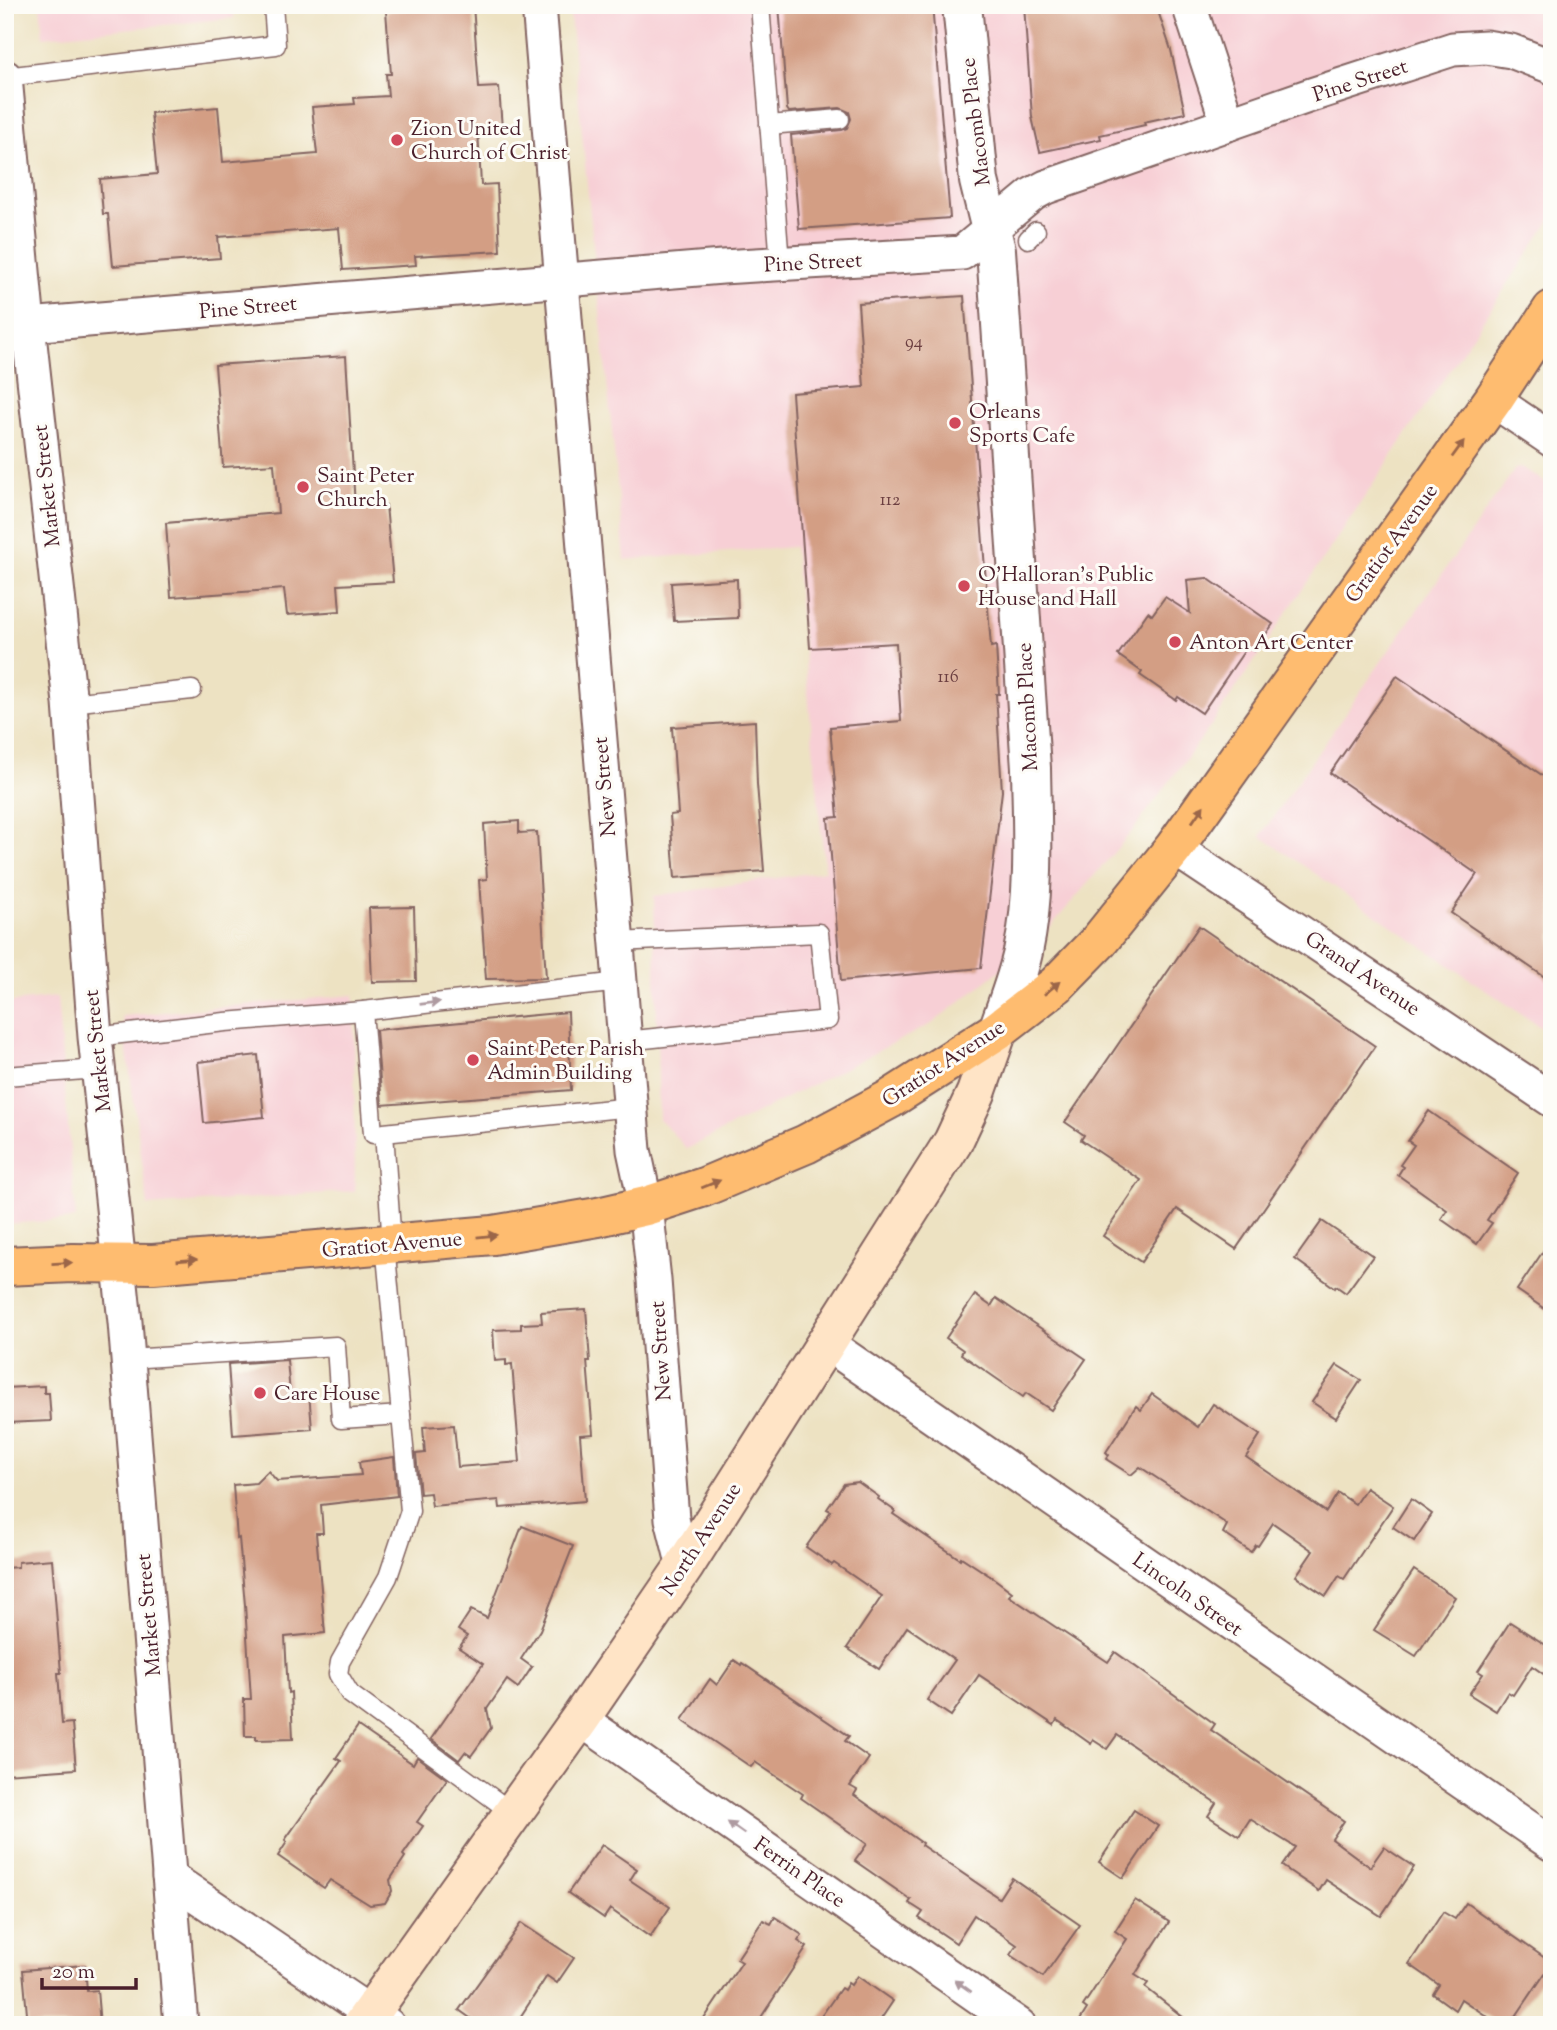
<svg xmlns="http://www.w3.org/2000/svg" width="1557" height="2030" font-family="'Sorts Mill Goudy',serif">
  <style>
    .built { fill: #f7cfd5 }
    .building { fill: #d39e84 }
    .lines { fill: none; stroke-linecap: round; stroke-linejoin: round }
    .service-casing { stroke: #836360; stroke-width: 21 }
    .minor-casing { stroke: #836360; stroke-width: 37 }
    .tertiary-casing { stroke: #836360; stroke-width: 42 }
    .secondary-casing { stroke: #836360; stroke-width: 42 }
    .primary-casing { stroke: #836360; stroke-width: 42 }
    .service { stroke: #fff; stroke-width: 18 }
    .minor { stroke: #fff; stroke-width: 33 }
    .tertiary { stroke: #fff; stroke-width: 38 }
    .secondary { stroke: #ffe4c6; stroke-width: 38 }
    .primary { stroke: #febc70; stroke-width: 38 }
    .oneway { fill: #9b664a }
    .oneway2 { fill: #ae9aa0 }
    .poi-dot { fill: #d1495b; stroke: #fdfcf7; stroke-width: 2.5 }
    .labels { text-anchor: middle; stroke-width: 6; stroke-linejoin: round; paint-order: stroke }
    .number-label { font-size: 18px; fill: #6c3f41 }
    .street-label { font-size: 21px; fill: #4a1f2b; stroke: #fdfcf7 }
    .poi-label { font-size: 21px; fill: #4a1f2b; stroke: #fdfcf7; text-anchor: start }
  </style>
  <rect width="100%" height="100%" fill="#fdfcf7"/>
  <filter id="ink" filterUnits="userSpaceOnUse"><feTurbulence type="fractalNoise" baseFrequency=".0143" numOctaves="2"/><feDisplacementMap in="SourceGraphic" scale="14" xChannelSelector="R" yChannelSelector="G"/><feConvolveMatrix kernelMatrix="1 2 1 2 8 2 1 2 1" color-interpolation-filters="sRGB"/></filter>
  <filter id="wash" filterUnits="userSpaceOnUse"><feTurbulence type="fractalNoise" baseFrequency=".00686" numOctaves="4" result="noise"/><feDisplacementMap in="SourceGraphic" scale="28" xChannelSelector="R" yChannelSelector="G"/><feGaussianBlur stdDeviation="1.57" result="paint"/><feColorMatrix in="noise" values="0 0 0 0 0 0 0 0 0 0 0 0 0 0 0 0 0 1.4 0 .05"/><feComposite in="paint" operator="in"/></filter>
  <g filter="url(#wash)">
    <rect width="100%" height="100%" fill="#ede2c2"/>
    <g class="built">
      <polygon points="40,5 234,5 234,18 43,37"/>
      <polygon points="569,5 1552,5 1552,218 1210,727 1134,829 1041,938 933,1023 687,1149 659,1119 654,896 825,871 794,547 625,560"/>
      <polygon points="5,351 15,486 5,487"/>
      <polygon points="1522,467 1552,487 1552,1035 1260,836 1515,469"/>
      <polygon points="354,995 355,1191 148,1206 122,1016"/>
      <polygon points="57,997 76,1219 5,1224 5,1003"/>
    </g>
    <g id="blocks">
      <g class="building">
        <polygon points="473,5 479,88 499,87 502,129 478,130 481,185 497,184 500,251 415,256 416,265 343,270 339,228 218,237 220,258 113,266 108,214 103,214 100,179 157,174 151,113 218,107 223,162 317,154 312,107 355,104 354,98 388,96 386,74 391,74 386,11"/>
        <polygon points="779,5 932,5 950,218 799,229 791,135 842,130 847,128 851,119 849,112 840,108 789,112 787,109"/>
        <polygon points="1024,5 1156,5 1171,50 1185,113 1144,122 1145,125 1100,135 1101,139 1040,152 1032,117"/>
        <polygon points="964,296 991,647 996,646 999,694 996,694 1002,791 981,968 841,981 828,818 838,817 830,727 901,721 896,643 810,648 792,393 864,387 858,303"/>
        <polygon points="346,356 355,507 386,505 393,582 338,585 340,611 287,615 284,589 171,597 166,523 278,513 274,464 223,467 215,365"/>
        <polygon points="1207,578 1273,624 1254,651 1247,647 1202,713 1178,697 1176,700 1140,675 1142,672 1118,655 1148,612 1152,615 1165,597 1190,613 1187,580"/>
        <polygon points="737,579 738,618 674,621 671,583"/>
        <polygon points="1397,676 1552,782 1552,982 1451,913 1477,874 1330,773"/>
        <polygon points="755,721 757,784 764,871 675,878 670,815 678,814 672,727"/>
        <polygon points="519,821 519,833 537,832 546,978 486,979 479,880 487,879 484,824"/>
        <polygon points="414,907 416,981 372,982 369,908"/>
        <polygon points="1199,926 1375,1046 1236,1249 1177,1209 1141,1262 1103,1236 1141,1180 1081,1140 1084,1135 1065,1122"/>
        <polygon points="568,1012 571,1090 382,1105 376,1030"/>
        <polygon points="258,1055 264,1117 204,1123 198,1062"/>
        <polygon points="1429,1111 1518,1173 1487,1220 1492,1223 1477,1244 1441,1219 1447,1210 1398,1175 1403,1167 1400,1165 1414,1145 1408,1141"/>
        <polygon points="1322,1221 1373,1256 1346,1293 1336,1286 1335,1288 1295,1259"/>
        <polygon points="1552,1238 1552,1314 1517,1290"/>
        <polygon points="975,1295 991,1306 996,1298 1086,1359 1051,1410 1026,1393 1023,1397 961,1354 963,1350 946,1338"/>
        <polygon points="586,1309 590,1361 587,1361 593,1434 580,1435 585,1501 500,1508 499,1500 432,1506 430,1493 420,1494 416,1454 425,1453 423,1427 454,1425 458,1467 520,1462 512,1364 506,1365 506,1360 495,1361 493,1330 521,1329 521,1324 542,1323 541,1312"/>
        <polygon points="287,1360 290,1394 309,1392 312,1429 233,1435 228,1364"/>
        <polygon points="1337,1365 1361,1380 1336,1418 1312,1402"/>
        <polygon points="44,1386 44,1393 49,1393 51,1421 5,1423 5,1388"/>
        <polygon points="1152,1394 1198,1427 1213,1404 1260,1435 1246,1457 1326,1512 1338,1493 1355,1504 1366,1488 1393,1506 1344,1579 1339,1576 1326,1596 1296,1576 1313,1551 1273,1523 1258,1546 1256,1545 1251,1552 1223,1533 1227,1525 1225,1523 1140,1467 1131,1475 1106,1459 1109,1455 1106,1452 1136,1406 1141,1410"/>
        <polygon points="394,1457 397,1496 321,1505 323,1533 316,1533 325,1633 285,1637 288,1693 291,1692 293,1739 256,1740 256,1736 245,1736 244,1699 251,1699 245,1605 239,1538 237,1539 233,1485 256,1483 268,1471 277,1481 361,1475 359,1462"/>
        <polygon points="858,1482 879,1497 878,1499 895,1511 893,1514 960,1559 961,1557 996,1580 1012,1592 1009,1596 1108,1662 1115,1652 1215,1724 1211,1730 1344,1821 1332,1839 1370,1867 1384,1847 1414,1867 1381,1916 1326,1880 1319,1891 1282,1866 1295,1847 1250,1819 1239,1836 1208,1816 1216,1803 1117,1735 1107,1749 1093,1740 1091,1744 1057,1720 1054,1725 979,1675 951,1716 927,1700 955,1660 907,1627 879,1669 847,1648 882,1596 834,1563 832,1565 806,1547 831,1511 827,1509 844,1484"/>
        <polygon points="1411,1499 1432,1514 1414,1541 1393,1527"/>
        <polygon points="522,1526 573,1546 540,1630 521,1659 532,1667 518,1688 507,1680 487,1709 491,1728 471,1756 465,1752 459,1760 431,1739 483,1664 459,1648 467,1636 458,1630 471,1610 487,1618"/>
        <polygon points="52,1559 61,1673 58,1673 62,1724 72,1723 76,1769 5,1774 5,1568 18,1567 18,1562"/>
        <polygon points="1414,1570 1455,1597 1416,1656 1374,1630"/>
        <polygon points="1510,1622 1552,1649 1552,1680 1532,1666 1513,1695 1508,1692 1496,1711 1469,1694 1483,1674 1478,1671"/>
        <polygon points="734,1660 741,1665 742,1663 849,1736 845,1741 869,1758 850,1786 857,1790 854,1795 922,1843 921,1845 999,1898 1012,1878 1080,1925 1043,1977 1010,1955 1017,1945 974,1915 956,1943 919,1918 923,1912 909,1903 911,1900 855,1861 867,1844 801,1798 803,1794 755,1762 751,1767 682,1720 710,1679 717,1685"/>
        <polygon points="358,1726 413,1764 417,1757 447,1779 417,1822 423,1826 403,1855 405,1857 390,1880 392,1891 385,1903 370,1905 330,1880 324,1888 278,1856 287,1842 285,1840 341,1761 336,1758"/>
        <polygon points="1134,1810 1158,1826 1123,1878 1099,1862"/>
        <polygon points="602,1845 637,1869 630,1880 670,1907 650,1937 610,1909 604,1918 568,1893"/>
        <polygon points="1135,1900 1169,1922 1135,1975 1148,1983 1145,1987 1193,2025 1077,2025 1087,2009 1083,2006 1127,1939 1115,1931"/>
        <polygon points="1466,1903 1552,1963 1510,2025 1500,2025 1461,1999 1455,2010 1433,1994 1439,1985 1409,1964 1443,1912 1455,1919"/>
        <polygon points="775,1917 802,1935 798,1941 807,1947 756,2025 700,2025 742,1962 737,1959 763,1920 771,1924"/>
        <polygon points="521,1923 574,1958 557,1983 547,1976 515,2025 480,2025 459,2010"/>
        <polygon points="85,1965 87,1991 97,1990 100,2025 28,2025 23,1970"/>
        <polygon points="857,1976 893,2001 877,2025 815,2025 841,1988 844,1990 848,1983 851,1985"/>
      </g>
    </g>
  </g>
  <g filter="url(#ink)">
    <use href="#blocks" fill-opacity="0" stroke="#836360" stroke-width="2"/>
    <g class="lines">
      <defs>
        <g id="service">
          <polyline points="760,5 780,263"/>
          <polyline points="5,77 276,45 273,5"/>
          <polyline points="769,125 840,119"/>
          <polyline points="1028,239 1036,231"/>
          <polyline points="70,703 192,690"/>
          <polyline points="616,942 819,933 828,1020 625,1041"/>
          <polyline points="363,1011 373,1134"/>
          <polyline points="95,1037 225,1022 363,1011 620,982"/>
          <polyline points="5,1076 98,1069"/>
          <polyline points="385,1244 410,1511 388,1577 340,1662 338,1674 350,1694 514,1814"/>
          <polyline points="392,1244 384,1133 630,1107"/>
          <polyline points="128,1359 336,1346 341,1419 401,1415"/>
        </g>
        <g id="minor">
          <polyline points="539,5 634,1150 646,1206 654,1280 672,1519 684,1567"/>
          <polyline points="1189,5 1228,124"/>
          <polyline points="5,77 28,325 70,703 95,1037 125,1322 181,2025"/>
          <polyline points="28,325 722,267 962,253 1033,194 1046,187 1308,96 1453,49 1486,47 1511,51 1552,67"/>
          <polyline points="1493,400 1552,440"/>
          <polyline points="1174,848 1552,1100"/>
          <polyline points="826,1343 1552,1844"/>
          <polyline points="580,1719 1019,2025"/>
          <polyline points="169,1877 388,2025"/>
        </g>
        <path id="tertiary" d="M962 5 979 181 996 250 1031 768C1032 828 1036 892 1023 952 1017 979 1007 1004 998 1030"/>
        <polyline id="secondary" points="362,2025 580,1719 684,1567 953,1142 976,1093 998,1030"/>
        <polyline id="primary" points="5,1266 73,1263 153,1264 493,1235 598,1217 646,1206 704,1187 806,1144 890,1099 998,1030 1056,985 1099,941 1174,848 1493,400 1552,310"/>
      </defs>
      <use href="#service" class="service-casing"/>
      <use href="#minor" class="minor-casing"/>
      <use href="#tertiary" class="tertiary-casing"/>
      <use href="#secondary" class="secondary-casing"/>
      <use href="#primary" class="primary-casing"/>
      <use href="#service" class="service"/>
      <use href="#minor" class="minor"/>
      <use href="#tertiary" class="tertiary"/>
      <use href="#secondary" class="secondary"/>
      <use href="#primary" class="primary"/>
    </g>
    <defs><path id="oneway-solid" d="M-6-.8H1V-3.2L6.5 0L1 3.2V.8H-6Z" transform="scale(1.75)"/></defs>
    <g class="oneway">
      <use href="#oneway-solid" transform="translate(1458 449) rotate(-54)"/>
      <use href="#oneway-solid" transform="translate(1198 814) rotate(-55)"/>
      <use href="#oneway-solid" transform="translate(1052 988) rotate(-40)"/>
      <use href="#oneway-solid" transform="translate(711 1184) rotate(-22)"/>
      <use href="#oneway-solid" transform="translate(487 1236) rotate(-6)"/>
      <use href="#oneway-solid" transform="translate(187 1260) rotate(-5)"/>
      <use href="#oneway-solid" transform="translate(62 1263) rotate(-3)"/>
    </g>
    <g class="oneway2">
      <use href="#oneway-solid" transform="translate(430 1003) rotate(-7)"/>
      <use href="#oneway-solid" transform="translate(736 1828) rotate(-145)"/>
      <use href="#oneway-solid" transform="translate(963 1986) rotate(-145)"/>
    </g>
  </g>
  <g class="poi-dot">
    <circle cx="397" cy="140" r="7"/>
    <circle cx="955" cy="423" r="7"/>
    <circle cx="303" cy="487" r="7"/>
    <circle cx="964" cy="586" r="7"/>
    <circle cx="1175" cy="642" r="7"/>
    <circle cx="473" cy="1060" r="7"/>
    <circle cx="260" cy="1393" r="7"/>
  </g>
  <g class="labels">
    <g class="number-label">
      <text x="914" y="347">94</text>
      <text x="890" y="505">112</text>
      <text x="948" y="682">116</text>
    </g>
    <g class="street-label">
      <text transform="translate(1360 80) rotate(-18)" y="7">Pine Street</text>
      <text transform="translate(975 122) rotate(-97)" y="7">Macomb Place</text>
      <text transform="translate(813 262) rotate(-3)" y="7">Pine Street</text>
      <text transform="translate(248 307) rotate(-5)" y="7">Pine Street</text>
      <text transform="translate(46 486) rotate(-96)" y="7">Market Street</text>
      <text transform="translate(1391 543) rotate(-54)" y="7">Gratiot Avenue</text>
      <text transform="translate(1027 707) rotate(-93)" y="7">Macomb Place</text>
      <text transform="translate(604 787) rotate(-95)" y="7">New Street</text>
      <text transform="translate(1363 973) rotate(34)" y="7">Grand Avenue</text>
      <text transform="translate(97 1051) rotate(-96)" y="7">Market Street</text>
      <text transform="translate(943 1063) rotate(-33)" y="7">Gratiot Avenue</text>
      <text transform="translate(392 1244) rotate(-5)" y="7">Gratiot Avenue</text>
      <text transform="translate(660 1351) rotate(-94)" y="7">New Street</text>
      <text transform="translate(700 1539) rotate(-57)" y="7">North Avenue</text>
      <text transform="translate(1188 1594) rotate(35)" y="7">Lincoln Street</text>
      <text transform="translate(148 1615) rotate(-95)" y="7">Market Street</text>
      <text transform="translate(800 1872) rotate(35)" y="7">Ferrin Place</text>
    </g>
    <g class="poi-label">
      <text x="411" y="135">Zion United<tspan x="411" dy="24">Church of Christ</tspan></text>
      <text x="969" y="418">Orleans<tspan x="969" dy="24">Sports Cafe</tspan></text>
      <text x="317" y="482">Saint Peter<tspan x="317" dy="24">Church</tspan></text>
      <text x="978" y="581">O’Halloran’s Public<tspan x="978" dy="24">House and Hall</tspan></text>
      <text x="1189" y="649">Anton Art Center</text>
      <text x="487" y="1055">Saint Peter Parish<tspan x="487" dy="24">Admin Building</tspan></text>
      <text x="274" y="1400">Care House</text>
    </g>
  </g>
  <rect width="1557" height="2030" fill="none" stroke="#fdfcf7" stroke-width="28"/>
  <path d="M42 1978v10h94v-10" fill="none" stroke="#4a1f2b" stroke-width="3.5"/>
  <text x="52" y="1978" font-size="21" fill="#4a1f2b" stroke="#fdfcf7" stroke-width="5" paint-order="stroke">20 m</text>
</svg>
